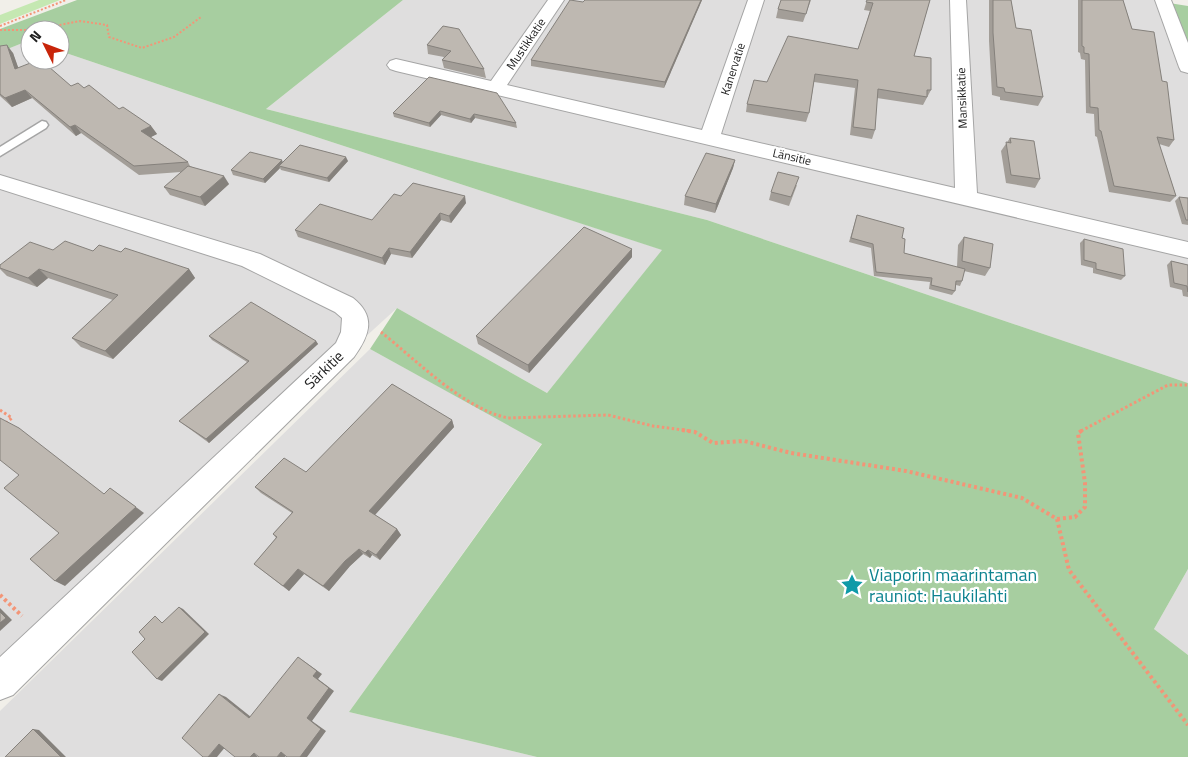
<svg xmlns="http://www.w3.org/2000/svg" width="1188" height="757" font-family="'Titillium Web',sans-serif">
  <style>
    .residential { fill: #dfdede }
    .grass { fill: #c5e8b2 }
    .forest { fill: #a7cea0 }
    .lines { fill: none; stroke-linecap: round; stroke-linejoin: round }
    .service-casing { stroke: #a5a5a5; stroke-width: 3 }
    .minor-casing { stroke: #a5a5a5; stroke-width: 2 }
    .path-far2 { stroke: #f39577; stroke-width: 2; stroke-dasharray: 2 2; stroke-linecap: butt }
    .path-far1 { stroke: #f39577; stroke-width: 3; stroke-dasharray: 2.5 2.5; stroke-linecap: butt }
    .path { stroke: #f39577; stroke-width: 4; stroke-dasharray: 3 3; stroke-linecap: butt }
    .service { fill: #fff; fill-rule: evenodd }
    .minor { fill: #fff; fill-rule: evenodd }
    .wall { fill: #a39e98 }
    .shaded-wall { fill: #85817c }
    .building { fill: #beb8b1; stroke: #85817c }
    .labels { text-anchor: middle; stroke-width: 4.5; stroke-linejoin: round; paint-order: stroke }
    .far-street-label { font-size: 12px; fill: #212121; stroke: #fff }
    .street-label { font-size: 15px; fill: #212121; stroke: #fff }
    .near-culture-label { font-size: 18px; fill: #0d838f; stroke: #fff; text-anchor: start }
  </style>
  <rect width="100%" height="100%" fill="#f1efe9"/>
  <g class="residential">
    <polygon points="403,0 1155,0 1169,3 1188,51 1188,383 707,220 266,109"/>
    <polygon points="30,40 30,60 60,60 60,51 255,117 663,250 547,393 397,308 0,671 0,52"/>
    <polygon points="370,349 542,443 349,712 537,757 0,757 0,711"/>
    <polygon points="1188,569 1188,655 1154,629"/>
  </g>
  <polygon class="grass" points="39,0 60,0 0,24 0,15"/>
  <g class="forest">
    <polygon points="77,0 403,0 266,109 707,220 1188,383 1188,569 1154,629 1188,655 1188,757 537,757 349,712 542,444 370,349 397,308 547,393 662,250 255,117 60,51 60,30 30,30 30,40 0,52 0,29"/>
    <polygon points="1169,3 1188,6 1188,51"/>
  </g>
  <g class="lines">
    <defs>
      <polygon id="service" points="42,121 46,122 48,125 46,128 0,156 0,147"/>
      <g id="minor">
        <polygon points="548,0 564,0 507,85 702,130 748,0 764,0 721,134 955,188 950,0 966,0 977,193 1188,242 1188,258 396,71 390,69 387,65 390,61 396,59 491,81"/>
        <polygon points="1155,0 1171,0 1188,43 1188,73 1181,71 1179,67"/>
        <path d="M0 175 260 254 353 298C377 317 369 336 354 357L13 695 0 700V657L336 343 341 332 342 318 335 312 242 266 0 189Z"/>
      </g>
    </defs>
    <use href="#service" class="service-casing"/>
    <use href="#minor" class="minor-casing"/>
    <g class="path-far2">
      <polyline points="0,26 66,0"/>
      <polyline points="0,30 34,30 80,21 107,25 109,37 142,48 174,37 201,17"/>
    </g>
    <g class="path-far1">
      <path d="M381 332C416 360 464 409 508 418L608 415 653 426 691 431"/>
      <polyline points="0,410 12,418 0,428"/>
      <polyline points="1081,431 1168,385 1188,385"/>
    </g>
    <g class="path">
      <polyline points="682,430 695,432 713,443 744,441 791,453 906,471 1022,498 1057,519 1069,570 1188,725"/>
      <polyline points="1057,519 1075,517 1085,507 1085,483 1078,433 1083,430"/>
      <polyline points="0,595 22,616"/>
    </g>
    <use href="#service" class="service"/>
    <use href="#minor" class="minor"/>
  </g>
  <g class="wall">
    <polygon points="585,0 702,0 664,88 531,66 531,60"/>
    <polygon points="811,0 803,22 776,18 778,9"/>
    <polygon points="867,0 930,0 914,56 931,90 923,105 877,98 875,130 872,139 850,135 855,88 814,82 809,113 806,122 746,112 747,104 767,82 858,49 870,11 864,10"/>
    <polygon points="989,0 1011,0 1016,28 1043,97 1038,106 1000,100 1000,97 992,95 989,41"/>
    <polygon points="1078,0 1123,0 1132,29 1162,81 1174,140 1169,147 1159,144 1176,196 1170,202 1109,192 1097,137 1095,136 1094,114 1086,113 1085,60 1081,59 1080,53 1078,52"/>
    <polygon points="443,26 484,69 486,78 444,68 442,60 444,57 428,54 427,45"/>
    <polygon points="0,46 13,53 18,68 71,86 84,88 119,109 151,126 157,134 151,137 188,162 190,166 229,184 205,206 170,195 164,187 181,172 139,175 81,133 76,136 32,98 12,107 0,96"/>
    <polygon points="429,77 516,123 517,128 475,118 471,123 441,115 430,127 394,117 393,113"/>
    <polygon points="1010,138 1040,179 1035,188 1006,183 1001,151"/>
    <polygon points="735,160 733,168 715,213 684,205 685,196"/>
    <polygon points="348,161 329,182 281,170 280,168 265,183 233,175 231,170 283,162"/>
    <polygon points="797,185 789,206 769,200 771,192"/>
    <polygon points="401,196 466,203 451,223 441,220 412,258 391,254 385,265 298,237 295,230 372,220"/>
    <polygon points="1179,197 1188,198 1188,225 1182,224 1175,201"/>
    <polygon points="857,215 902,238 904,253 957,267 958,245 964,237 990,268 985,276 964,271 962,281 960,286 956,285 955,291 952,295 929,289 930,282 874,276 871,248 849,242"/>
    <polygon points="1084,239 1125,276 1121,280 1093,273 1093,268 1081,265 1080,243"/>
    <polygon points="632,249 632,257 529,373 478,344 476,336"/>
    <polygon points="53,250 93,251 121,252 189,269 195,278 113,359 81,347 72,338 113,300 48,278 37,287 7,276 0,269 0,265"/>
    <polygon points="1171,261 1188,265 1188,297 1183,296 1182,290 1170,287 1167,265"/>
    <polygon points="209,336 316,341 318,344 209,443 183,424 179,421 247,362 212,340"/>
    <polygon points="452,420 454,427 375,515 397,529 401,535 380,560 372,555 370,558 363,554 350,566 329,591 304,574 289,591 254,564 276,538 273,534 292,513 261,493 255,487 306,472"/>
  </g>
  <g class="shaded-wall">
    <polygon points="701,0 702,0 664,88 665,82"/>
    <polygon points="7,45 13,53 22,78 15,69"/>
    <polygon points="25,90 32,98 12,107 5,98"/>
    <polygon points="440,111 441,115 430,127 429,123"/>
    <polygon points="474,114 475,118 471,123 470,119"/>
    <polygon points="75,125 81,133 76,136 70,127"/>
    <polygon points="151,126 157,134 147,139 141,131"/>
    <polygon points="346,157 348,161 329,182 327,178"/>
    <polygon points="282,160 284,165 279,166 280,168 265,183 263,179"/>
    <polygon points="735,160 733,168 715,213 716,204"/>
    <polygon points="224,176 229,184 205,206 200,197"/>
    <polygon points="465,196 466,203 451,223 449,216"/>
    <polygon points="440,213 441,220 412,258 410,252"/>
    <polygon points="389,248 391,254 385,265 382,258"/>
    <polygon points="632,249 632,257 529,373 528,365"/>
    <polygon points="39,269 48,278 37,287 28,278"/>
    <polygon points="189,269 195,278 113,359 105,351"/>
    <polygon points="316,341 318,344 209,443 206,439"/>
    <polygon points="452,420 454,427 373,517 369,511"/>
    <polygon points="110,488 144,513 65,586 55,581"/>
    <polygon points="397,529 401,535 380,560 376,555"/>
    <polygon points="359,549 363,554 350,566 329,591 323,586 345,561"/>
    <polygon points="368,550 372,555 370,558 365,553"/>
    <polygon points="298,569 304,574 289,591 283,586"/>
    <polygon points="179,607 183,609 209,634 162,681 157,679"/>
    <polygon points="0,608 12,620 0,631"/>
    <polygon points="298,657 322,674 318,679 334,691 312,721 326,731 307,757 300,757 313,676"/>
    <polygon points="219,694 226,697 256,721 249,718"/>
    <polygon points="33,729 39,730 66,757 61,757"/>
    <polygon points="219,744 226,746 217,757 208,757"/>
    <polygon points="281,752 287,754 285,757 277,757"/>
    <polygon points="254,753 258,757 250,757"/>
  </g>
  <g class="building">
    <polygon points="570,0 583,2 585,0 701,0 665,82 531,60"/>
    <polygon points="781,0 810,0 806,14 778,9"/>
    <polygon points="867,0 930,0 914,56 931,58 931,90 927,90 927,97 878,89 875,130 853,127 858,80 815,74 809,113 747,104 754,80 767,82 788,36 858,49 873,3 866,2"/>
    <polygon points="993,0 1011,0 1016,28 1031,30 1043,97 1005,92 1004,88 997,87 993,33"/>
    <polygon points="1082,0 1123,0 1132,29 1154,32 1162,81 1167,82 1174,140 1157,137 1176,196 1114,186 1101,131 1099,130 1098,108 1090,107 1089,54 1084,53 1084,47 1082,46"/>
    <polygon points="443,26 459,29 484,69 442,60 451,51 427,45"/>
    <polygon points="7,45 15,69 38,60 41,60 71,86 78,83 84,88 89,85 119,109 123,107 151,126 141,131 188,162 134,166 75,125 70,127 25,90 5,98 0,94 0,46"/>
    <polygon points="429,77 497,93 516,123 474,114 470,119 440,111 429,123 393,113"/>
    <polygon points="1010,138 1034,141 1040,179 1011,175 1006,142 1011,143"/>
    <polygon points="300,145 346,157 327,178 279,166"/>
    <polygon points="250,152 282,160 263,179 231,170"/>
    <polygon points="706,153 735,160 716,204 685,196"/>
    <polygon points="188,166 224,176 200,197 164,187"/>
    <polygon points="778,172 799,177 791,197 771,192"/>
    <polygon points="413,183 465,196 449,216 440,213 410,252 389,248 382,258 295,230 320,204 372,220 394,194 401,196"/>
    <polygon points="1179,197 1188,198 1188,220 1186,220"/>
    <polygon points="857,215 904,228 902,238 905,239 904,253 965,269 962,281 956,281 955,291 931,285 932,278 876,272 873,244 851,238"/>
    <polygon points="584,227 632,249 528,365 476,336"/>
    <polygon points="964,237 993,244 990,268 962,261"/>
    <polygon points="1084,239 1123,249 1125,276 1096,269 1096,263 1084,260"/>
    <polygon points="65,241 93,251 99,245 121,252 125,248 189,269 105,351 72,338 118,295 39,269 28,278 0,268 0,265 30,242 53,250"/>
    <polygon points="1171,261 1188,265 1188,292 1187,286 1174,283"/>
    <polygon points="251,302 316,341 206,439 179,421 249,361 209,336"/>
    <polygon points="392,384 452,420 369,511 397,529 376,555 368,550 365,553 359,549 345,561 323,586 298,569 283,586 254,564 277,537 273,534 293,512 255,487 284,458 306,472"/>
    <polygon points="0,418 19,428 104,494 110,488 136,507 55,581 30,559 59,533 4,488 19,475 0,460"/>
    <polygon points="179,607 205,632 157,679 132,652 145,639 139,632 155,616 162,623"/>
    <polygon points="0,612 6,618 0,623"/>
    <polygon points="298,657 317,671 313,676 329,688 307,718 321,729 300,757 287,757 281,752 277,757 259,757 254,753 250,757 235,757 219,744 208,757 203,757 182,738 219,694 249,718"/>
    <polygon points="33,729 61,757 5,757"/>
  </g>
  <defs>
    <symbol id="sight-bare" viewBox="-9 -9 18 18"><path d="M0-6L1.8-2.2L6-1.7L2.9 1.2L3.7 5.4L0 3.3L-3.7 5.4L-2.9 1.2L-6-1.7L-1.8-2.2Z" fill="#0f9aa8" stroke="#fff" stroke-width="2.5" paint-order="stroke"/></symbol>
  </defs>
  <g fill-rule="evenodd">
    <use href="#sight-bare" x="836" y="569" width="32" height="32"/>
  </g>
  <g class="labels">
    <g class="far-street-label">
      <text transform="translate(526 44) rotate(-56)" y="4">Mustikkatie</text>
      <text transform="translate(733 69) rotate(-72)" y="4">Kanervatie</text>
      <text transform="translate(962 98) rotate(-92)" y="4">Mansikkatie</text>
      <text transform="translate(792 157) rotate(13)" y="4">Länsitie</text>
    </g>
    <g class="street-label">
      <text transform="translate(324 370) rotate(-44)" y="5">Särkitie</text>
    </g>
    <g class="near-culture-label">
      <text x="869" y="581">Viaporin maarintaman<tspan x="869" dy="21">rauniot: Haukilahti</tspan></text>
    </g>
  </g>
  <g transform="translate(45 45) rotate(312)"><circle r="24" fill="#ffffff" stroke="#a6a6a6"/>
  <path d="M0-4L9 19L0 12L-9 19Z" fill="#c8250a"/>
  <text y="-8" font-size="14" font-weight="bold" text-anchor="middle" fill="#212121">N</text>
  </g>
</svg>
